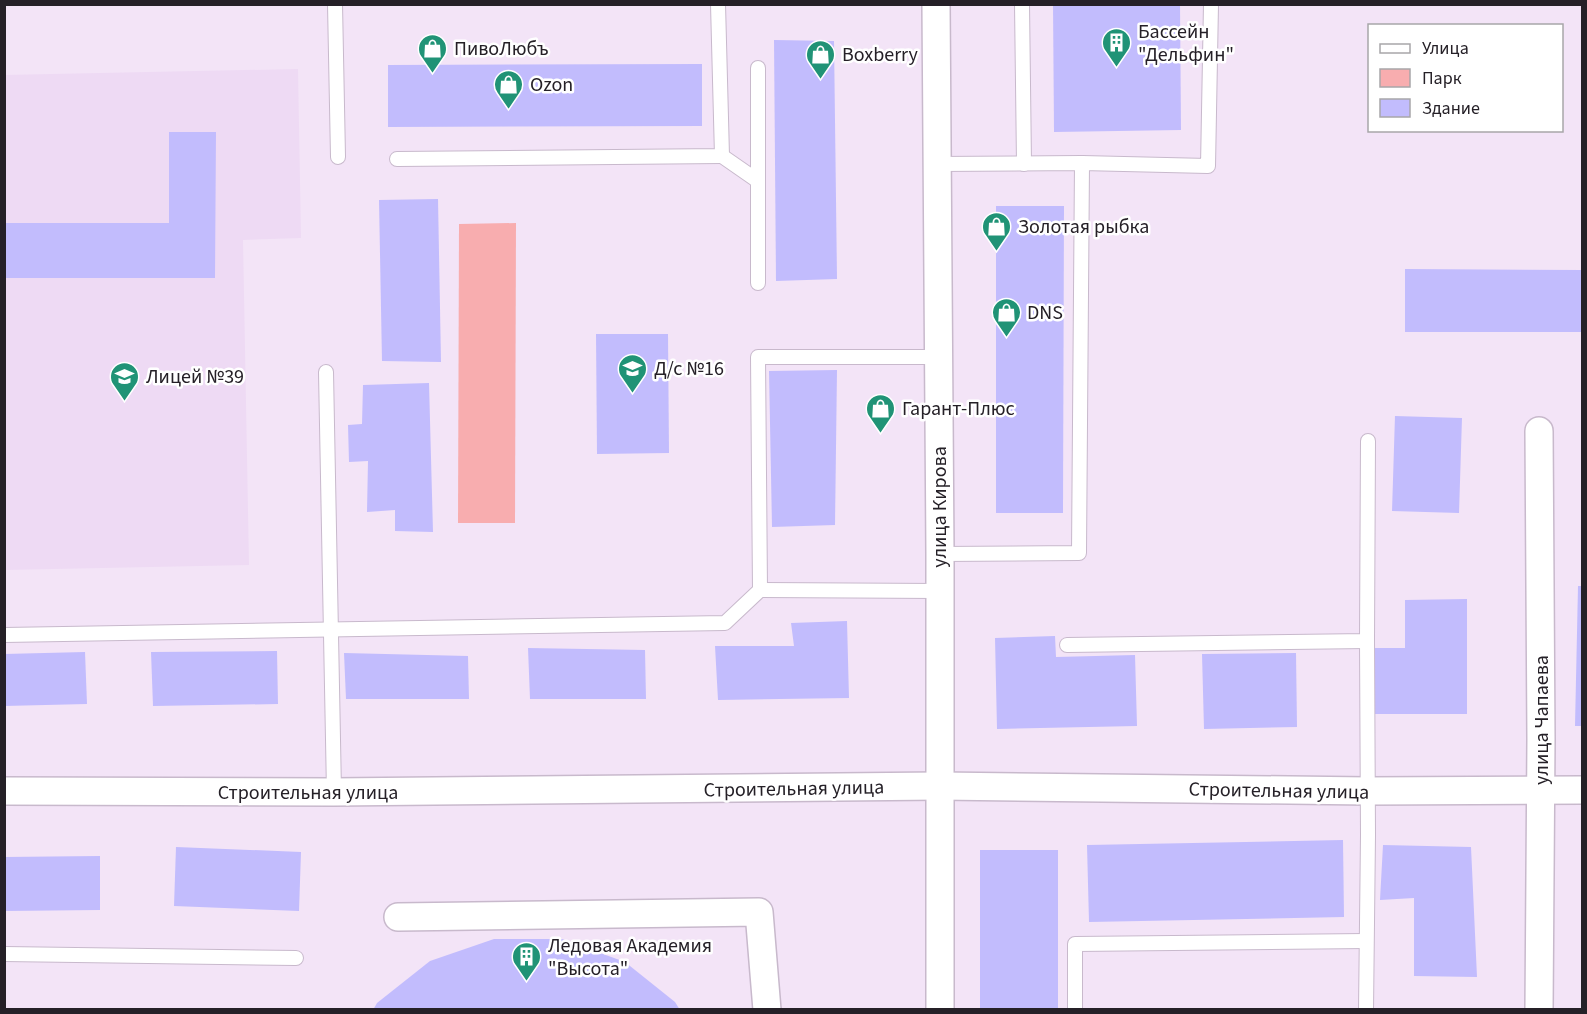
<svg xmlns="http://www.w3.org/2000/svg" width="1587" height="1014" font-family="'Source Sans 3',sans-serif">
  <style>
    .built { fill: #eedaf4 }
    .green { fill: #f8adaf }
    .building { fill: #c2bcfd }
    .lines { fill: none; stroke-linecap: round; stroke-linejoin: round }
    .service-casing { stroke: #c8b9cc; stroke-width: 16 }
    .minor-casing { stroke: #c8b9cc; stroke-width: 30 }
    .service { stroke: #fff; stroke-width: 14 }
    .minor { stroke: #fff; stroke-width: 27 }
    .labels { text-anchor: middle; stroke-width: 5; stroke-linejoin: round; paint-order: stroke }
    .poi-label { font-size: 20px; fill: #252027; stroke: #fff; text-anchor: start }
    .street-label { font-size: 20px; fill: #252027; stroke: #fff }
  </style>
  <rect width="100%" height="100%" fill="#f3e4f7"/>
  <polygon class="built" points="298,69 301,238 243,240 249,565 5,570 4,75"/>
  <polygon class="green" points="516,223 515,523 458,523 459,224"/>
  <g class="building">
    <polygon points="1053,4 1180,4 1181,130 1054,132"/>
    <polygon points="774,40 834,41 837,279 776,281"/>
    <polygon points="702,64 702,126 388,127 388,65"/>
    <polygon points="169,132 216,132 215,278 4,278 4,223 169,223"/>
    <polygon points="438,199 441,362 382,361 379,200"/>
    <polygon points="996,206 1064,206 1063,513 996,513"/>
    <polygon points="1405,269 1582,270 1582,332 1405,332"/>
    <polygon points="596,334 668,334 669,453 597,454"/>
    <polygon points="837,370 835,525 772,527 769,371"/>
    <polygon points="429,383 433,532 395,531 395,510 367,512 368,461 349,462 348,425 362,424 363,385"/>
    <polygon points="1395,416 1462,418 1459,513 1392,511"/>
    <polygon points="1578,586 1582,586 1582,726 1575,726"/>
    <polygon points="1467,599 1467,714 1375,714 1375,648 1405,648 1405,600"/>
    <polygon points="847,621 849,698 718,700 715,646 794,646 791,623"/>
    <polygon points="1055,636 1056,657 1135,655 1137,726 997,729 995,638"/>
    <polygon points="528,648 645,650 646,699 530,699"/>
    <polygon points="277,651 278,704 153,706 151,652"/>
    <polygon points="85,652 87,704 4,706 4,654"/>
    <polygon points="344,653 468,656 469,699 346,699"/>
    <polygon points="1296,653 1297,727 1204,729 1202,654"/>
    <polygon points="1343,840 1344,917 1089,922 1087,845"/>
    <polygon points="1383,845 1471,847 1477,977 1414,976 1414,898 1380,900"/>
    <polygon points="176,847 301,852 299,911 174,906"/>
    <rect x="980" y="850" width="78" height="160"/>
    <polygon points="100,856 100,910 4,911 4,857"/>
    <polygon points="494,939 562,939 625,962 675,1002 680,1010 373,1010 377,1003 430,961"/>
  </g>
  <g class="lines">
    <defs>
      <g id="service">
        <polyline points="335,4 338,157"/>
        <polyline points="1022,4 1024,164"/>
        <polyline points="722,156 758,181"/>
        <polyline points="397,159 722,156 718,4"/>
        <polyline points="936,164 1082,163 1208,166 1211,4"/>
        <polyline points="758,283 758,68"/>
        <polyline points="326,372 334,792"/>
        <polyline points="940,554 1079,553 1082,163"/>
        <polyline points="760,590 939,591"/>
        <polyline points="4,635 725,623 760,590 758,357 938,357"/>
        <polyline points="1067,645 1367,641 1368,441"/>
        <polyline points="4,954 296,958"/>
        <polyline points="1075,1010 1075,944 1366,941"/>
        <polyline points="1366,1010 1368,835 1367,641"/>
      </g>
      <g id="minor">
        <polyline points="936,4 940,554 940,1010"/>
        <polyline points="1539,431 1541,739 1539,1010"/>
        <polyline points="4,791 334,792 940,786 1368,791 1582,790"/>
        <polyline points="398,917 759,912 767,1010"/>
      </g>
    </defs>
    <use href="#service" class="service-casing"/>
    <use href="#minor" class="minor-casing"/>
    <use href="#service" class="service"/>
    <use href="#minor" class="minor"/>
  </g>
  <defs>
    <symbol id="building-pin" viewBox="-11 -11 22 30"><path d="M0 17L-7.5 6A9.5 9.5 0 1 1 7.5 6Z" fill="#209376" stroke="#fff"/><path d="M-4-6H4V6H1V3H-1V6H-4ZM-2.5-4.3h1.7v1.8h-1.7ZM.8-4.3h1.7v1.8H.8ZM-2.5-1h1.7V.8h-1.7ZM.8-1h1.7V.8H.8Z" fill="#fff"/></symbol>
    <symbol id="shop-pin" viewBox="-11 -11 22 30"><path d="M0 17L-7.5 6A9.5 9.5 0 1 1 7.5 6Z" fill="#209376" stroke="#fff"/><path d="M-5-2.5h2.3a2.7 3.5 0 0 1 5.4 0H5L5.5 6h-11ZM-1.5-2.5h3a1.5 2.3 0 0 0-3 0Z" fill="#fff"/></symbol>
    <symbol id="school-pin" viewBox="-11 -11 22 30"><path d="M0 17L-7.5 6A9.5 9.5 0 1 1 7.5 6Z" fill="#209376" stroke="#fff"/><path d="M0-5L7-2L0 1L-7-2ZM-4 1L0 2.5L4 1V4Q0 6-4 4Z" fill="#fff"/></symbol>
  </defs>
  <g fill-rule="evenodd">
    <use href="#building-pin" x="1100" y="26" width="33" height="45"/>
    <use href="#shop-pin" x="416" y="32" width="33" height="45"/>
    <use href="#shop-pin" x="804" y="38" width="33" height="45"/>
    <use href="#shop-pin" x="492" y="68" width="33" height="45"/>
    <use href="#shop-pin" x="980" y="210" width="33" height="45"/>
    <use href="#shop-pin" x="990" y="296" width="33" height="45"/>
    <use href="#school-pin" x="616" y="352" width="33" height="45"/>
    <use href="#school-pin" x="108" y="360" width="33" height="45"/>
    <use href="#shop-pin" x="864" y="392" width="33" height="45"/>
    <use href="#building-pin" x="510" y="940" width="33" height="45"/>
  </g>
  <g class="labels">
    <g class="poi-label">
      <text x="1138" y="38">Бассейн<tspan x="1138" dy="23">"Дельфин"</tspan></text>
      <text x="454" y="55">ПивоЛюбъ</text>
      <text x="842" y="61">Boxberry</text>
      <text x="530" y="91">Ozon</text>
      <text x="1018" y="233">Золотая рыбка</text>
      <text x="1027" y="319">DNS</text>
      <text x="654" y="375">Д/с №16</text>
      <text x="146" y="383">Лицей №39</text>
      <text x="902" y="415">Гарант-Плюс</text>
      <text x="548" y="952">Ледовая Академия<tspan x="548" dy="23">"Высота"</tspan></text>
    </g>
    <g class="street-label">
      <text transform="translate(939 507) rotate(-90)" y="7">улица Кирова</text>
      <text transform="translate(1541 720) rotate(-90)" y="7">улица Чапаева</text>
      <text transform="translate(794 788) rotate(-1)" y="7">Строительная улица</text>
      <text transform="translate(1279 790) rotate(1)" y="7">Строительная улица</text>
      <text x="308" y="799">Строительная улица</text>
    </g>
  </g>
  <rect width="1587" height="1014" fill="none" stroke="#252027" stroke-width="12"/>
  <rect x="1368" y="24" width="195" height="108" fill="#ffffff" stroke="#a8a6a9" stroke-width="1.5"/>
  <rect x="1380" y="44" width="30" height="9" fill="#ffffff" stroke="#a8a6a9" stroke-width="1.5"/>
  <text x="1422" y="54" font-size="18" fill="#252027">Улица</text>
  <rect x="1380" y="69" width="30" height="18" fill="#f8adaf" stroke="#a8a6a9" stroke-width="1.5"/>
  <text x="1422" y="84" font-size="18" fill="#252027">Парк</text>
  <rect x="1380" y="99" width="30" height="18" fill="#c2bcfd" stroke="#a8a6a9" stroke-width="1.5"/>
  <text x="1422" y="114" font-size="18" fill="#252027">Здание</text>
</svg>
